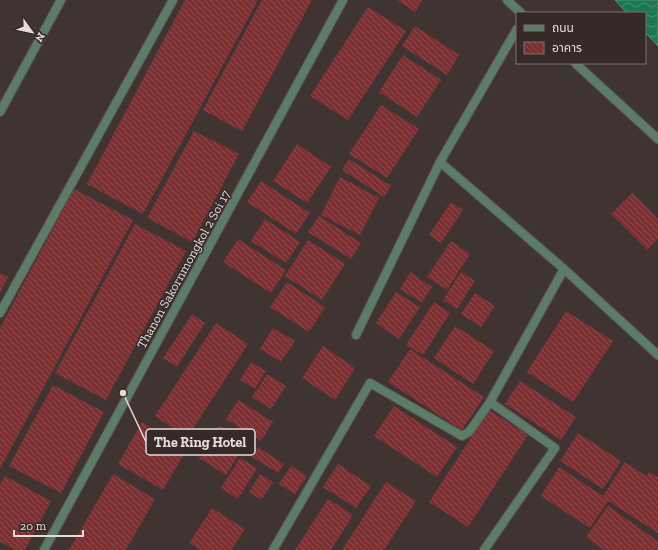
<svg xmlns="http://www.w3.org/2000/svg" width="658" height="550" font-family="'Zilla Slab','Noto Sans Thai',serif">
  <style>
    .water { fill: url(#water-waves); stroke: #579679 }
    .building { fill: url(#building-back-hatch) }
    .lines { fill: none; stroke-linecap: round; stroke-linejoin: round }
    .street-casing { stroke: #5e5251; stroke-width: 10 }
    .street { stroke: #5a7c68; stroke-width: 8 }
    .labels { text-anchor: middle; stroke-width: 3; stroke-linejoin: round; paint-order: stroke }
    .street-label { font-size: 13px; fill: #e4dbdb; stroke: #362a29 }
    .leader { fill: none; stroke: #e4dbdb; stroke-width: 1.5 }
    .callout-dot { fill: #e4dbdb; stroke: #362a29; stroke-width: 1.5 }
    .callout { fill: #362a29; stroke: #e4dbdb; stroke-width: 1.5 }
    .callout-label { font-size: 14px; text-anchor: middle; font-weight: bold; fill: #e4dbdb }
  </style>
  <defs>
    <pattern id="water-waves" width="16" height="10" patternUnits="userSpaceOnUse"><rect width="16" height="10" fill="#1b794f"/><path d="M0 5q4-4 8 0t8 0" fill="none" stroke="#479270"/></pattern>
    <pattern id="building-back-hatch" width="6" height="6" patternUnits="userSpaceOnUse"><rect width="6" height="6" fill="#7d2f32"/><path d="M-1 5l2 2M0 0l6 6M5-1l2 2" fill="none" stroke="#8f4d4f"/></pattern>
  </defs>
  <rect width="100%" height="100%" fill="#403433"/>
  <polygon class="water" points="615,0 658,0 658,46 645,32 645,13 627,13"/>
  <g class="building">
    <polygon points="185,0 258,0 143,214 87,184"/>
    <polygon points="262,0 312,0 242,131 203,110"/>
    <polygon points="397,0 422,0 415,12"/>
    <polygon points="368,7 406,31 348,120 310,96"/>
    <polygon points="415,26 459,55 447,75 402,46"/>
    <polygon points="403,55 441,80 417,117 379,92"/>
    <polygon points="381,105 419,129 387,178 349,154"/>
    <polygon points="194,131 239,154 192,242 147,218"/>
    <polygon points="297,144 331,167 307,203 273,181"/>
    <polygon points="349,159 391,186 384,197 342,170"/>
    <polygon points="340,177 379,198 360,235 321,215"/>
    <polygon points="261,181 310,213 296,234 247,202"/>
    <polygon points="74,189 133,220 0,469 0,328"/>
    <polygon points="632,193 658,219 658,239 647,250 611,214"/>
    <polygon points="451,202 463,210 441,243 429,235"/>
    <polygon points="319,216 361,243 351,259 308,232"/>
    <polygon points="265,219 300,242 286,263 251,241"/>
    <polygon points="135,224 186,251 106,400 55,373"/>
    <polygon points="238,239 286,270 271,293 223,262"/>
    <polygon points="308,240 345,264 322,300 285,276"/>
    <polygon points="451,241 470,254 447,290 427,277"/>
    <polygon points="410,272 432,287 422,303 400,289"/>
    <polygon points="461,272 475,281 457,309 443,300"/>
    <polygon points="0,273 8,277 0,293"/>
    <polygon points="287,282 325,307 309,332 270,307"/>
    <polygon points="396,292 420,307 399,339 376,323"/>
    <polygon points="475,293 495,306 481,327 461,314"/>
    <polygon points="434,302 450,313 423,355 406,345"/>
    <polygon points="566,311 613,341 573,402 527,372"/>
    <polygon points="192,314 205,323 177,367 163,358"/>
    <polygon points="216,323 248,344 187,438 155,416"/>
    <polygon points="455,326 494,351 473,384 434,358"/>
    <polygon points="273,328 295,341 281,362 260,349"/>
    <polygon points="323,346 355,368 335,400 302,378"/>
    <polygon points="410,349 484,397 462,430 388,382"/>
    <polygon points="251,362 266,371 255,389 240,380"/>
    <polygon points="267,374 286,386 271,409 252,397"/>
    <polygon points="520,381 576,417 561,440 505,404"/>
    <polygon points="53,385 104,412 61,493 9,466"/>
    <polygon points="238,400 273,422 261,441 226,419"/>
    <polygon points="394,406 457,447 437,477 374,436"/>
    <polygon points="489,410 528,435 468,527 429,502"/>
    <polygon points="142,422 187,449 163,490 118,464"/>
    <polygon points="219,425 246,443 226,475 199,458"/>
    <polygon points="578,433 621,461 603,489 560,461"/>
    <polygon points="258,447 284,464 278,473 252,457"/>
    <polygon points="240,458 257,468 238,499 221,488"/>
    <polygon points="625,462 646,476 649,472 658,477 658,533 608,501 590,528 541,496 559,467 603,496"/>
    <polygon points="338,464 371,486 356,508 323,487"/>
    <polygon points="291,466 307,476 295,494 279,484"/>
    <polygon points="113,474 155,499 126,550 69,550"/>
    <polygon points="260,474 273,482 261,500 249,492"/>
    <polygon points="5,476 51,501 25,550 16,550 0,542 0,484"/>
    <polygon points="386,482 416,501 384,550 342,550"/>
    <polygon points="328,499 353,515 331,550 295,550"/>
    <polygon points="608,506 658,541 658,550 604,550 586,537"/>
    <polygon points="212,508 245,529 231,550 200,550 189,543"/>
  </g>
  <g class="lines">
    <defs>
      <g id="street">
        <polyline points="507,0 521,13"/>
        <polyline points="575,63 658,139"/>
        <polyline points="0,112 61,0"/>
        <polyline points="440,162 564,269 658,355"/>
        <polyline points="0,313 173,0"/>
        <polyline points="356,335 440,162 517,29"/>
        <polyline points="44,550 343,0"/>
        <polyline points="273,550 370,383 462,436 469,432 490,402 564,269"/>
        <polyline points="484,550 555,448 490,402"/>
      </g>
    </defs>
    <use href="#street" class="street-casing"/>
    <use href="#street" class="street"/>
  </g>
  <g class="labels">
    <g class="street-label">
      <text transform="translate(183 269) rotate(-61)" y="5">Thanon Sakornmongkol 2 Soi 17</text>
    </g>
  </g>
  <path class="leader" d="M123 393L146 442"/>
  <circle class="callout-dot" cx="123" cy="393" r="4"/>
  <rect class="callout" x="146" y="429" width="109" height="26" rx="4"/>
  <g class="callout-label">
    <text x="200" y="447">The Ring Hotel</text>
  </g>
  <rect x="516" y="12" width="130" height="52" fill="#362a29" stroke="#7c7170"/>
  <rect x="524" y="25" width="20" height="6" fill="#5a7c68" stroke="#7c7170"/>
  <text x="552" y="32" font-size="12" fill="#e4dbdb">ถนน</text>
  <rect x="524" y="42" width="20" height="12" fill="url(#building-back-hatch)" stroke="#7c7170"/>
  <text x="552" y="52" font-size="12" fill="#e4dbdb">อาคาร</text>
  <g transform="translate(32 32) rotate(123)" stroke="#362a29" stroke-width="3" paint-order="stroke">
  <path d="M0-3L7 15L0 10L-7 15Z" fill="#e4dbdb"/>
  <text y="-6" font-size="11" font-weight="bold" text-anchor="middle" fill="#e4dbdb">N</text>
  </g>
  <path d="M14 530v6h69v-6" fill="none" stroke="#e4dbdb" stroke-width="2"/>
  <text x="20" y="530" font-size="12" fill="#e4dbdb" stroke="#362a29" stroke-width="3" paint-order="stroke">20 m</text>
</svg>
